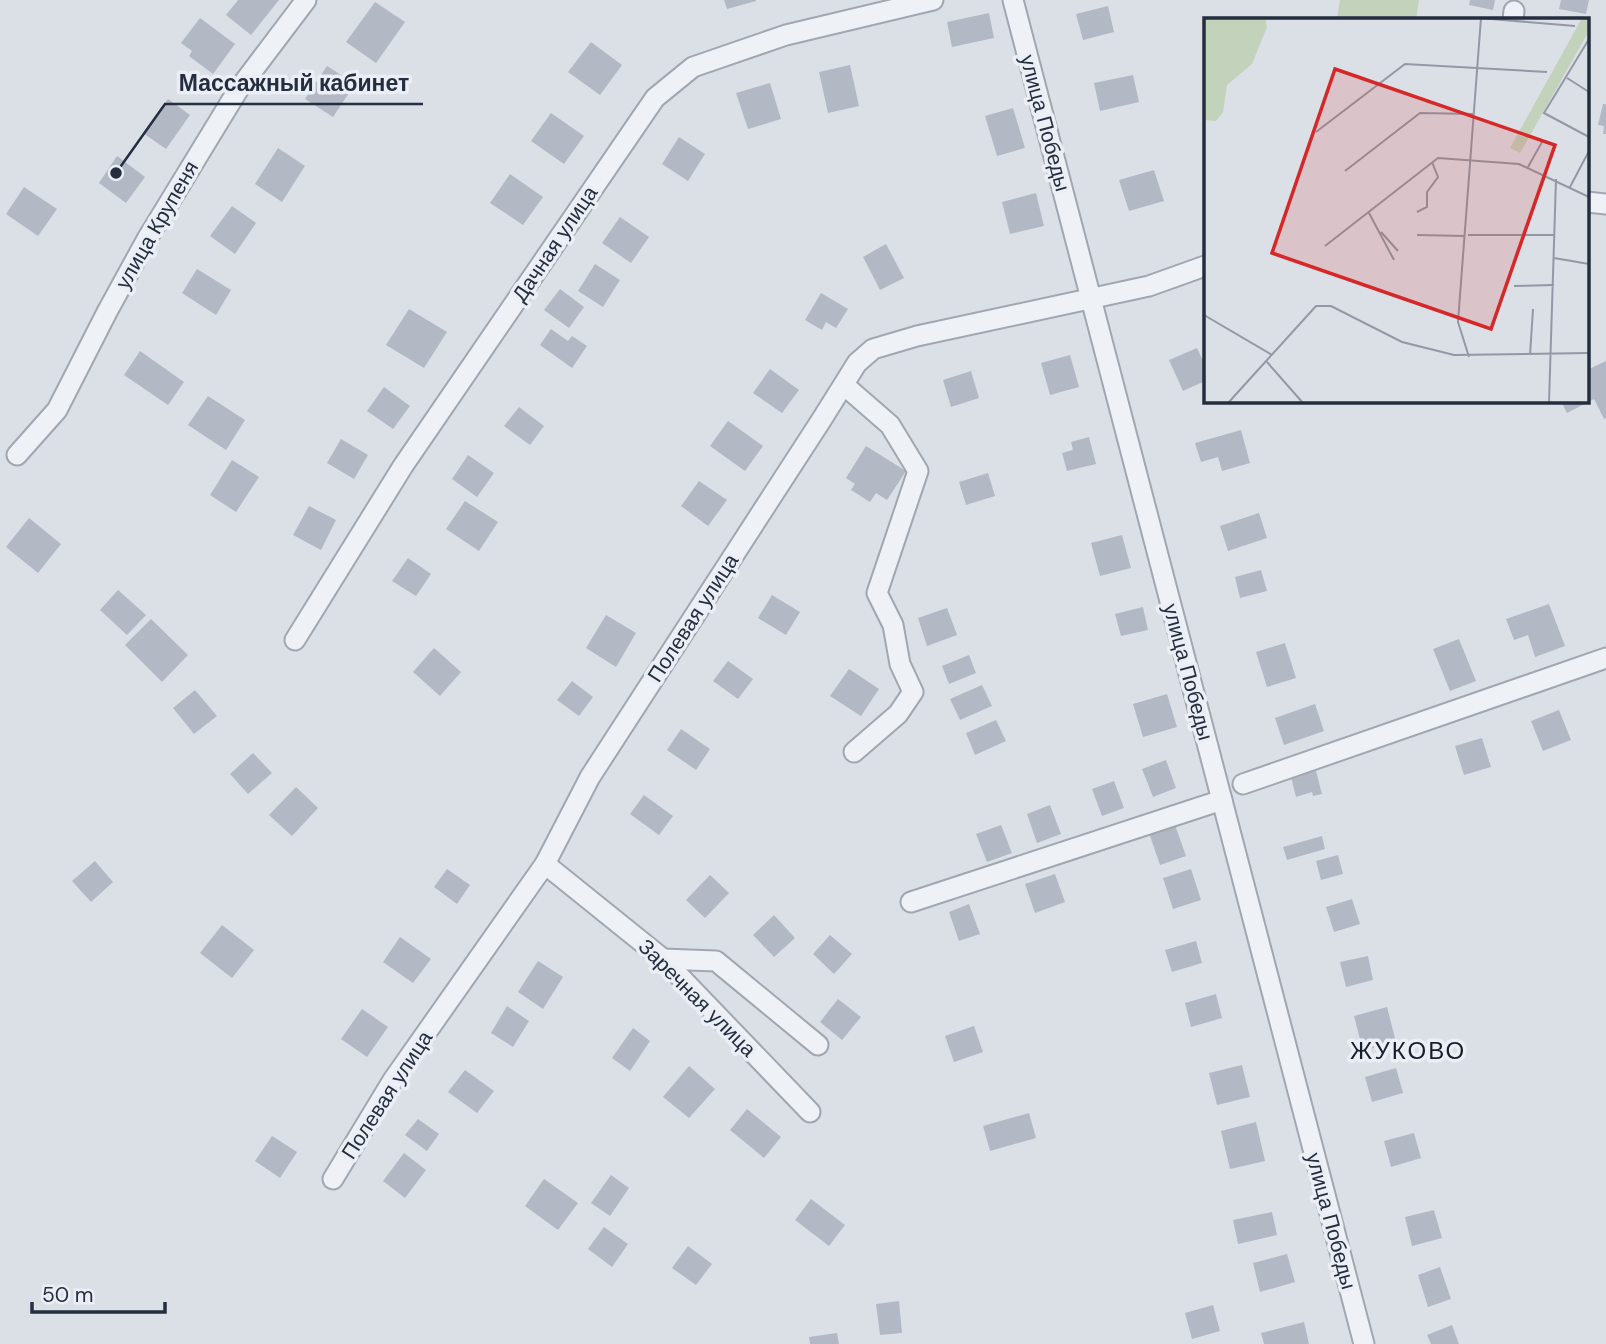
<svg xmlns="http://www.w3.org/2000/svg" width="1606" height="1344" font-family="'DM Sans',sans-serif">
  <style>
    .green { fill: #c2d2bb }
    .building { fill: #b2b9c5 }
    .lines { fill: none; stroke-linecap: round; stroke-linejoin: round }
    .street-casing { stroke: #a0a7b1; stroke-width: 23 }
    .street { stroke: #eef1f5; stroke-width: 19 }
    .labels { text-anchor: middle; stroke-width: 7; stroke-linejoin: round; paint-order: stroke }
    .street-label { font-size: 21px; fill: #242e3f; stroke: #ebeff5 }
    .quarter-label { font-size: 24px; letter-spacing: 2px; fill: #171f2f; stroke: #ebeff5 }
    .inset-road { fill: none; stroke: #9299a4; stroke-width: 2 }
    .view { fill: #d62828; fill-opacity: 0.15; stroke: #d62828; stroke-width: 3.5 }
    .inset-edge { fill: none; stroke: #242e3f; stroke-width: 3.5 }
    .leader { fill: none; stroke: #242e3f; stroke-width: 2.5 }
    .callout-dot { fill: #242e3f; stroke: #ebeff5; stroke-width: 2.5 }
    .callout-label { font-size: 23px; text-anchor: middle; font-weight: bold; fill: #242e3f; stroke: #ebeff5; stroke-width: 7; stroke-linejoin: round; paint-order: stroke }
  </style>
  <rect width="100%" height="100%" fill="#dbe0e7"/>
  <polygon class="green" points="1340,0 1419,0 1416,19 1337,19"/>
  <g class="building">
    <polygon points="238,0 279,0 251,35 226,15"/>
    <polygon points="724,0 756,0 756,1 727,9"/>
    <polygon points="1470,0 1495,0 1493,10 1469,5"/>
    <polygon points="1561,0 1589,0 1586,14 1559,9"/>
    <polygon points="375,2 405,22 376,63 346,42"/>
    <polygon points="1108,6 1114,32 1083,40 1076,14"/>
    <polygon points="989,13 994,38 952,47 947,22"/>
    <polygon points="200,18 235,44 213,74 189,56 192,51 181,43"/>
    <polygon points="591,42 622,65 600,95 568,72"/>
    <polygon points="850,65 859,106 828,113 819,72"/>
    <polygon points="327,66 355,84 333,117 305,99"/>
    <polygon points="1133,75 1139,102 1100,111 1094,83"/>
    <polygon points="770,83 781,119 748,129 736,93"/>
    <polygon points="168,99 190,115 166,149 143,133"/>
    <polygon points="1603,104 1606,104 1606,134 1603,134 1604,126 1598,125"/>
    <polygon points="1013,108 1025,148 997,156 985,116"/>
    <polygon points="551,113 584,136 564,164 531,141"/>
    <polygon points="679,137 705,154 688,181 662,164"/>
    <polygon points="278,148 305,166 282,202 255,184"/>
    <polygon points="117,156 145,177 126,203 99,183"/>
    <polygon points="1154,170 1164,201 1129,211 1119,180"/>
    <polygon points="510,174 543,197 523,225 490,203"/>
    <polygon points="24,187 57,209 38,236 6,214"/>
    <polygon points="1036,193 1044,226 1010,234 1002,202"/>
    <polygon points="232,206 256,223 235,254 210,236"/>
    <polygon points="620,217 649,237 631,263 602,243"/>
    <polygon points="886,244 904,278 880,290 863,257"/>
    <polygon points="595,264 620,280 603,307 578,291"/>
    <polygon points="197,269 231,290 216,315 182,293"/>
    <polygon points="560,289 584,307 569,328 544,310"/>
    <polygon points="821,293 848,309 836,328 826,322 822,330 805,320"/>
    <polygon points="409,309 447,332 424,368 386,345"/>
    <polygon points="551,329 568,341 572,336 587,346 572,368 540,345"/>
    <polygon points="1197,348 1205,365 1205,381 1183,391 1169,360"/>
    <polygon points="140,351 184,382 168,405 124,375"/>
    <polygon points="1070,355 1079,387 1050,395 1041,363"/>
    <polygon points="1606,361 1606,418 1604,419 1594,399 1567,413 1561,401 1587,401 1587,370"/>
    <polygon points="770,369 799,390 782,413 753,393"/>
    <polygon points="971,371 979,398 951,407 943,380"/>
    <polygon points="384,387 410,406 393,429 367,411"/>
    <polygon points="208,396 245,420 226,450 188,425"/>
    <polygon points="519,407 544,426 530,445 504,426"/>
    <polygon points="728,421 763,446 745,471 710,446"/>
    <polygon points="1241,430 1250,463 1222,471 1218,457 1201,462 1195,443"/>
    <polygon points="1089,437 1096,464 1067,471 1062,453 1073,450 1071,442"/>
    <polygon points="341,439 368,455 354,479 327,463"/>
    <polygon points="866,446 906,471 887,500 876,493 870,502 851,490 855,484 846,478"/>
    <polygon points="468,455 494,473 477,497 452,479"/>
    <polygon points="232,460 259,477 236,512 210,495"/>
    <polygon points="988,473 995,496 966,505 959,482"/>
    <polygon points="699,481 727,500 708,526 681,506"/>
    <polygon points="465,501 498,522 479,551 446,529"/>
    <polygon points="309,506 336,520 321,550 293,535"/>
    <polygon points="1259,513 1267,538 1228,551 1220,526"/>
    <polygon points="29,518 61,544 38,573 6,547"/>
    <polygon points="1122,535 1131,568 1100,576 1091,543"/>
    <polygon points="408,558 431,574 416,596 392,581"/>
    <polygon points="1261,570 1267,591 1240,598 1235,577"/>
    <polygon points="118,590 146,615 127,635 100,610"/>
    <polygon points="772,595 800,612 786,635 758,618"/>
    <polygon points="1549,604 1565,646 1535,657 1528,635 1514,640 1506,619"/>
    <polygon points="1143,607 1148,630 1121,636 1115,614"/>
    <polygon points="947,608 957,635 927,646 918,618"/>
    <polygon points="606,615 636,633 616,667 586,648"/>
    <polygon points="151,619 188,655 162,682 125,645"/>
    <polygon points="1459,639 1476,681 1450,691 1433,649"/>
    <polygon points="1285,643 1296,678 1267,687 1256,652"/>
    <polygon points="434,648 461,672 440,696 413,672"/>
    <polygon points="969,655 976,673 949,684 942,666"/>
    <polygon points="728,661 753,679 738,699 713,681"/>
    <polygon points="849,669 879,689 861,716 830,696"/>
    <polygon points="572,681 593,697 579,716 557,700"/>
    <polygon points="982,685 992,706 960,720 950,699"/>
    <polygon points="195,690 217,716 194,734 173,708"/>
    <polygon points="1167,694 1177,727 1143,737 1133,704"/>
    <polygon points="1315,704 1324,731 1284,745 1275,718"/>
    <polygon points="1559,710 1571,740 1543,751 1531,721"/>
    <polygon points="996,720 1006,741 975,755 966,733"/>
    <polygon points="681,729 710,749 696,770 667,750"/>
    <polygon points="1482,738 1491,767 1464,775 1455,746"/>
    <polygon points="253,753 272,773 248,794 230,774"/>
    <polygon points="1166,760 1176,788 1153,797 1142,769"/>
    <polygon points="1316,771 1322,794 1313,796 1312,792 1296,797 1291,777"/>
    <polygon points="1114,781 1124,808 1102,816 1092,789"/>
    <polygon points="296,787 318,808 292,836 269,815"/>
    <polygon points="644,795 673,816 659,835 630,814"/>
    <polygon points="1050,805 1061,834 1037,843 1027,814"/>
    <polygon points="1001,825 1012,853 987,862 976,834"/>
    <polygon points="1175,825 1186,856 1160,865 1149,833"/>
    <polygon points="1322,836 1325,849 1287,860 1283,847"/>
    <polygon points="1338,855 1343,874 1321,880 1316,861"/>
    <polygon points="95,861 113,882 91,902 72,881"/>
    <polygon points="447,869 470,885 457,904 434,887"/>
    <polygon points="1191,869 1201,900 1173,909 1163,878"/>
    <polygon points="1055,874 1065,902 1035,913 1025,884"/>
    <polygon points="710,875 729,893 705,918 686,900"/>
    <polygon points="1352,899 1360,924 1334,932 1326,907"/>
    <polygon points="969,904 980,934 959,941 949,912"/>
    <polygon points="774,915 795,938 774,957 753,935"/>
    <polygon points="222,925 254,950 232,978 200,953"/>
    <polygon points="830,935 852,954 834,974 813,954"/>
    <polygon points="400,937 431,959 413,983 383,962"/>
    <polygon points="1196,941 1202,963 1172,972 1165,950"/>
    <polygon points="1368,956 1373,980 1346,987 1340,962"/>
    <polygon points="538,961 563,977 543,1009 518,992"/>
    <polygon points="1216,994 1222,1018 1191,1027 1185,1003"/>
    <polygon points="838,999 861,1017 842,1040 820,1022"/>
    <polygon points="507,1006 529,1021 513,1047 491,1033"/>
    <polygon points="1387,1007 1396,1042 1363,1051 1354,1016"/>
    <polygon points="362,1009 388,1027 367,1057 341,1039"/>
    <polygon points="974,1026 983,1052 954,1062 945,1036"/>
    <polygon points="633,1028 650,1041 630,1071 612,1058"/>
    <polygon points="1242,1065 1250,1097 1217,1105 1209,1073"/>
    <polygon points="689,1066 715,1089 689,1118 663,1097"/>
    <polygon points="1396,1068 1403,1093 1372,1102 1365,1077"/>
    <polygon points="465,1070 494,1091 477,1113 448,1092"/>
    <polygon points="747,1109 781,1137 764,1158 730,1130"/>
    <polygon points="1029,1113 1036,1138 990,1151 983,1126"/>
    <polygon points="418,1119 439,1134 427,1151 405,1135"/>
    <polygon points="1256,1122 1265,1161 1230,1169 1221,1131"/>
    <polygon points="1414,1133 1421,1158 1391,1167 1384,1141"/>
    <polygon points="272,1136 297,1152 280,1178 255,1161"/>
    <polygon points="404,1153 426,1170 405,1198 383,1181"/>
    <polygon points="611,1175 629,1188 610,1216 591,1203"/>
    <polygon points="544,1179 578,1203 558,1230 525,1206"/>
    <polygon points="811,1199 845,1225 829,1246 795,1220"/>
    <polygon points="1434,1210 1442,1238 1412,1246 1405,1217"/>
    <polygon points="1272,1212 1277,1235 1238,1244 1233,1220"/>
    <polygon points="604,1227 628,1244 612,1267 588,1249"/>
    <polygon points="688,1246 712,1264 696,1285 672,1268"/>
    <polygon points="1287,1254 1295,1282 1260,1292 1253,1263"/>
    <polygon points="1440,1267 1451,1299 1428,1307 1418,1275"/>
    <polygon points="899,1301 902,1333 880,1335 876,1304"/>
    <polygon points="1213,1305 1220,1331 1192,1339 1185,1313"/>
    <polygon points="1304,1322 1309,1344 1264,1344 1261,1333"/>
    <polygon points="1452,1325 1459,1344 1431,1344 1427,1335"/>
    <polygon points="837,1333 839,1344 810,1344 809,1337"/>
  </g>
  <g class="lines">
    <defs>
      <g id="street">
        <polyline points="1013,0 1364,1344"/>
        <polyline points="1513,19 1514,11"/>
        <polyline points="1587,202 1606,204"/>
        <polyline points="844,385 890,425 918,471 877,593 893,625 900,664 913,692 898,714 854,752"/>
        <polyline points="17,455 57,410 107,312 147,239 238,90 306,0"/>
        <polyline points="295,640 403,466 655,98 693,67 786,35 933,0"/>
        <polyline points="1243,784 1606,658"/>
        <polyline points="545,864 663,959 810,1112"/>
        <polyline points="911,902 1222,800"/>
        <polyline points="663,959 716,961 818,1045"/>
        <polyline points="333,1179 393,1080 545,864 590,777 822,419 857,363 873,349 917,336 1149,286 1205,266"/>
      </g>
    </defs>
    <use href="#street" class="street-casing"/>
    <use href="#street" class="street"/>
  </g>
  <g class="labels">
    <g class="street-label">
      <text transform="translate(1045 123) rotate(75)" y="7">улица Победы</text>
      <text transform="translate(157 225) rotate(-60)" y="7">улица Крупеня</text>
      <text transform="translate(555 244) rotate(-56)" y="7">Дачная улица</text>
      <text transform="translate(693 618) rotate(-57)" y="7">Полевая улица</text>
      <text transform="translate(1188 672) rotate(75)" y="7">улица Победы</text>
      <text transform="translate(697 998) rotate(45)" y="7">Заречная улица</text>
      <text transform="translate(387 1095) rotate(-57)" y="7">Полевая улица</text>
      <text transform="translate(1331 1221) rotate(75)" y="7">улица Победы</text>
    </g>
    <g class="quarter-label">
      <text x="1408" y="1059">ЖУКОВО</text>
    </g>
  </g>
  <g transform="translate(1204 18)">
    <rect width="385" height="385" fill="#dbe0e7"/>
    <path d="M0 0H61L63 9 48 46 23 67 19 94 12 103 0 102ZM378 0H385V13L316 135 306 130Z" fill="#c2d2bb"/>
    <path class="inset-road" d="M276 0 371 8M385 21 340 95 385 119M363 60 385 74M112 114 201 46 343 54M324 149 338 124M141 153 216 95 270 96M366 169 385 133M213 194 223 189V174L234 159 228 144M165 195 190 242M177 214 194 233M213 217 261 218M264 217H351M121 228 234 140 315 146 385 179M350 240 385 246M310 268 350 267M0 297 68 337M326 337 329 291M265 339 254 304 277 0M63 344 99 385M24 385 112 288H127L198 324 250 337 385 335M345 385 352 161"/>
    <path class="view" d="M131 51 351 127 287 311 68 235Z"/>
    <rect width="385" height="385" class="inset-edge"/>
  </g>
  <path class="leader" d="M116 173L165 104H423"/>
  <circle class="callout-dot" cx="116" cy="173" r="7"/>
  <g class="callout-label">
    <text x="294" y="91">Массажный кабинет</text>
  </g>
  <path d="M32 1302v10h133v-10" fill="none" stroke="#242e3f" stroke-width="3.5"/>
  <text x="42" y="1302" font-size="21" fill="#242e3f" stroke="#ebeff5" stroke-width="5" paint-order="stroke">50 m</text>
</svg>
